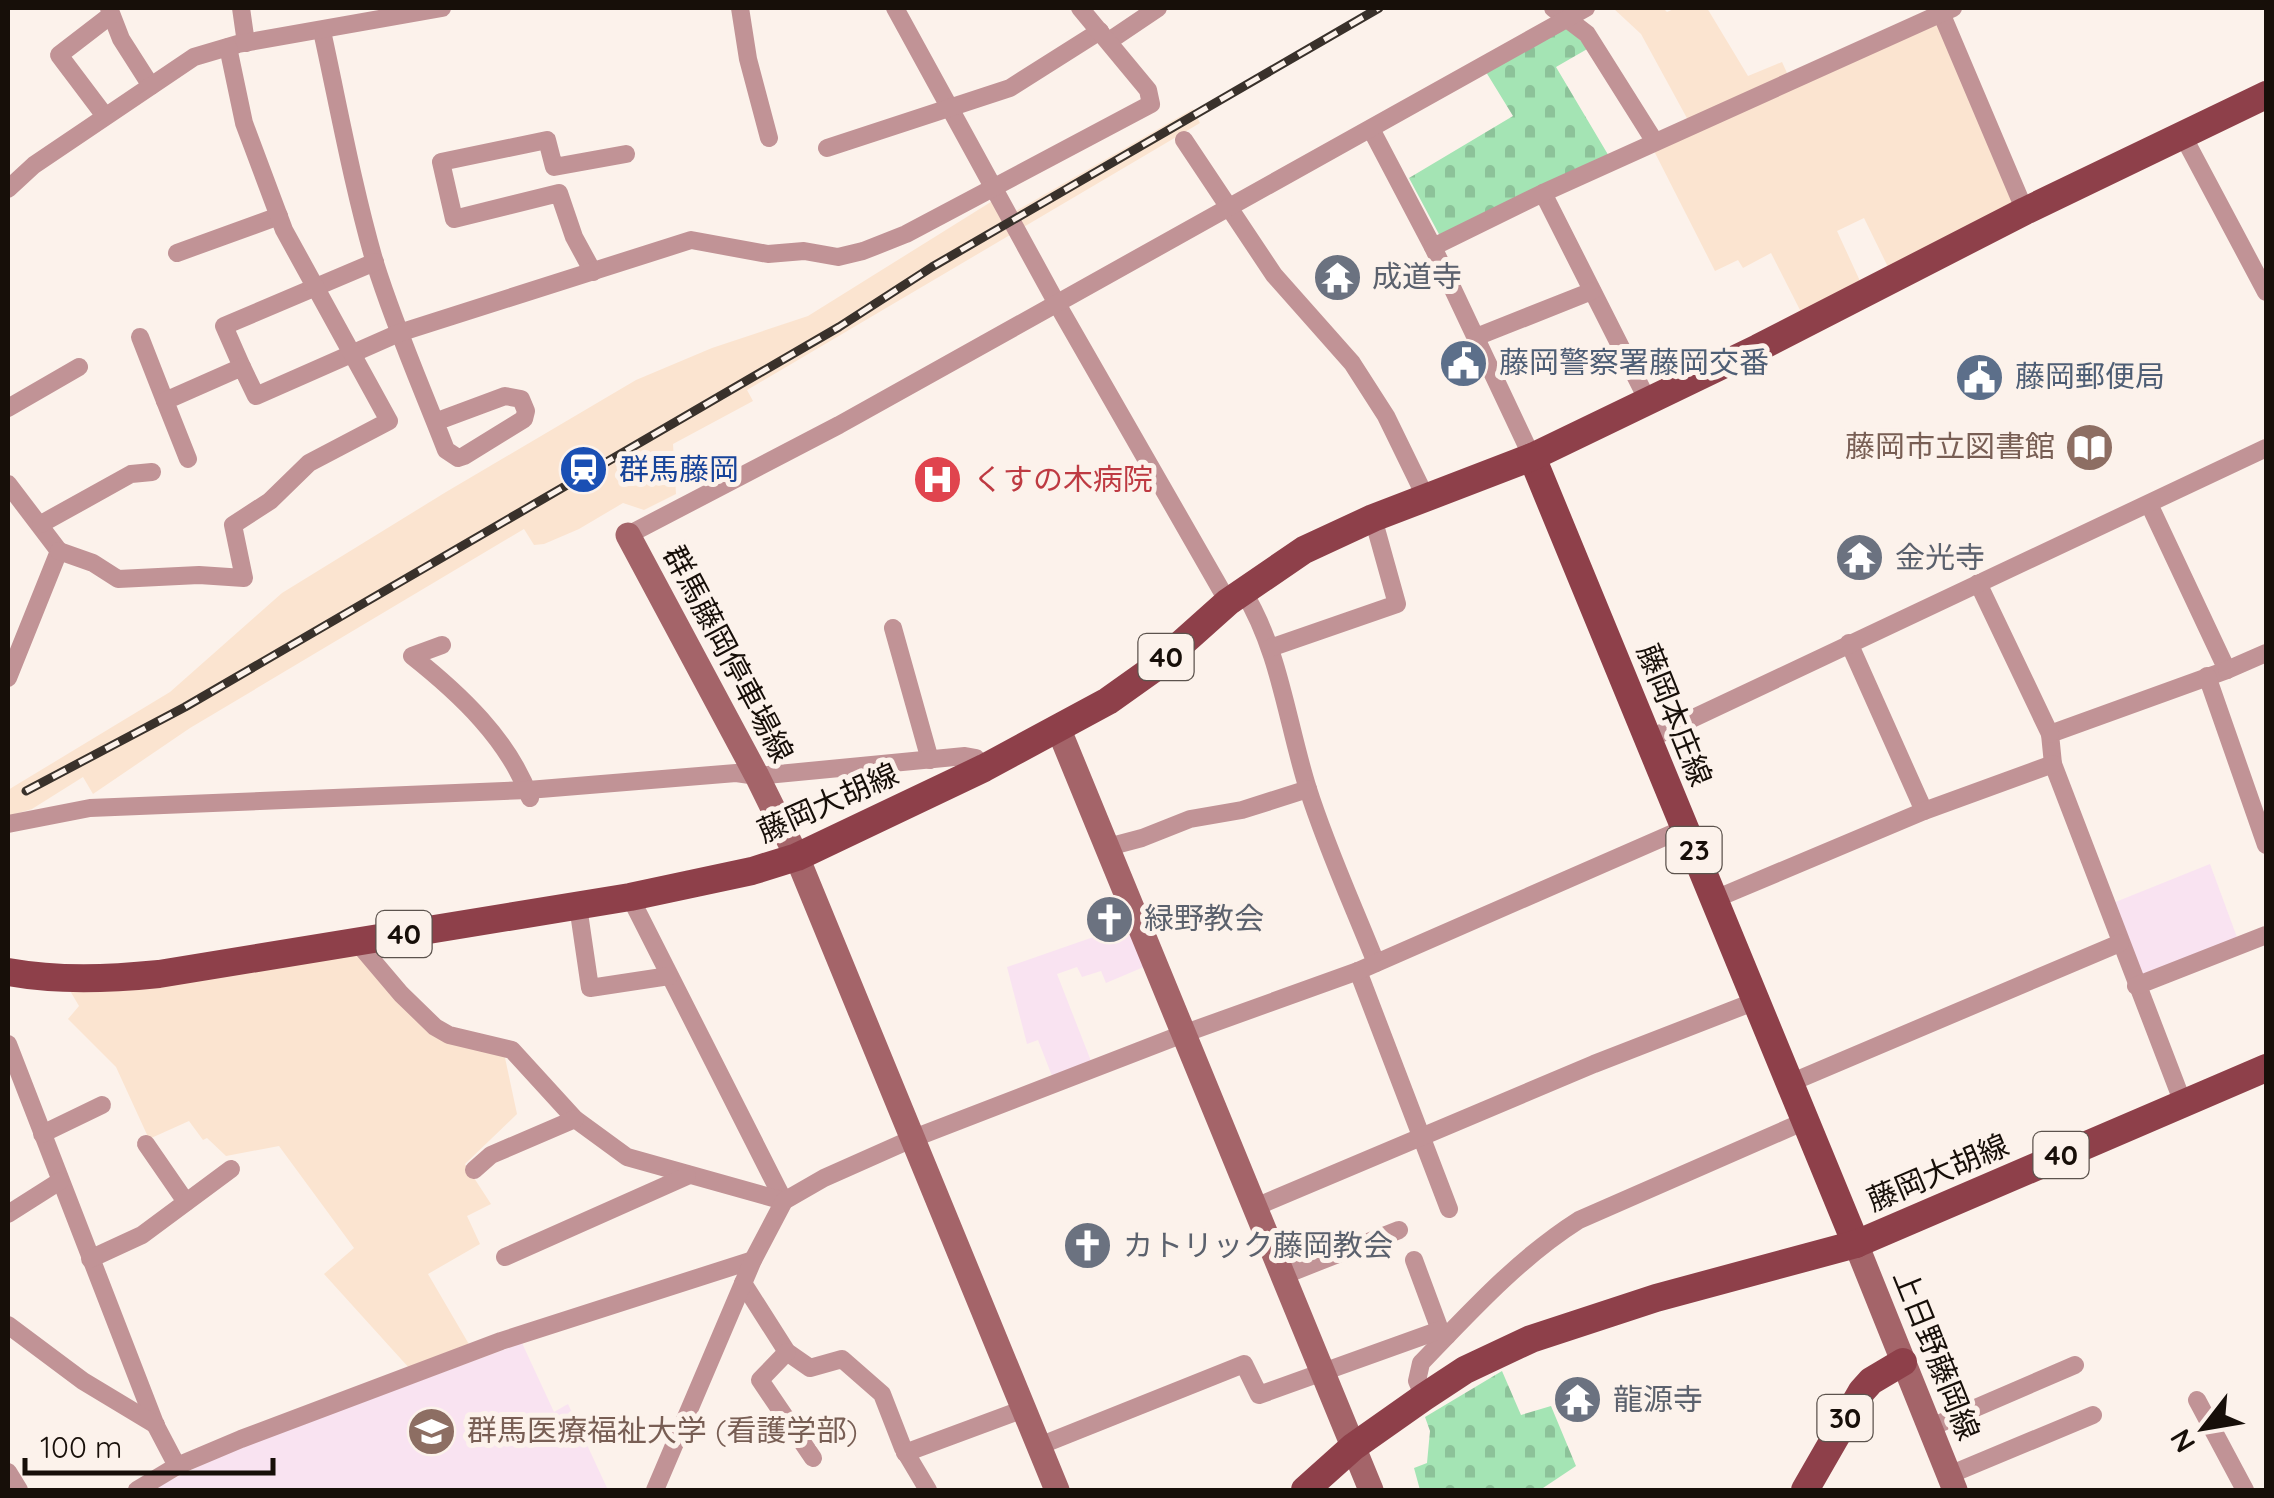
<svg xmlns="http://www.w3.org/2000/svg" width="2274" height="1498" font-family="Quicksand,'Noto Sans JP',sans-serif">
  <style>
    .built { fill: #fbe4d0 }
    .education { fill: #f9e3f1 }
    .cemetery { fill: url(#cemetery-stones) }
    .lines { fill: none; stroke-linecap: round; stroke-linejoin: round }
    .street { stroke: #c19396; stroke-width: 18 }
    .secondary { stroke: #a46469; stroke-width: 25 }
    .primary { stroke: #8e404a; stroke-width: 28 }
    .rail-casing { stroke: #39312b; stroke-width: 9 }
    .rail { stroke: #fcf2eb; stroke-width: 5; stroke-dasharray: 15; stroke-linecap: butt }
    .labels { text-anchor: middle; stroke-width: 10; stroke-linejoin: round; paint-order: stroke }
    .shield { fill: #fcf2eb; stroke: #5c534d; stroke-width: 2.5 }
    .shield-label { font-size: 28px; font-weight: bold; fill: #170f09 }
    .worship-label { font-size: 30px; fill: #5b616d; stroke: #fcf2eb; text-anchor: start }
    .service-label { font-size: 30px; fill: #4e5e75; stroke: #fcf2eb; text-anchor: start }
    .education-label { font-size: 30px; fill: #785e54; stroke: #fcf2eb; text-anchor: end }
    .transit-label { font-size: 30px; fill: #164399; stroke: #fcf2eb; text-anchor: start }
    .health-label { font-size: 30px; fill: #be3a42; stroke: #fcf2eb; text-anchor: start }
    .street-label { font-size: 30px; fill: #170f09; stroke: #fcf2eb }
  </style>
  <defs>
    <pattern id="cemetery-stones" width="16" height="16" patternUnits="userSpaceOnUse" patternTransform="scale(2.5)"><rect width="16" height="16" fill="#a4e4b4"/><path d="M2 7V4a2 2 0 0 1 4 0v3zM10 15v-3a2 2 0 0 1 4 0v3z" fill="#8cc299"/></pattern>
  </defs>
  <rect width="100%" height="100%" fill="#fcf2eb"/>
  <g class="built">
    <polygon points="1613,8 1663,8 1667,12 1676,8 1707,8 1748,76 1782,62 1793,86 1937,20 2014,205 1888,267 1864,218 1837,231 1860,281 1801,312 1771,253 1743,268 1738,260 1715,271 1653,149 1694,131 1641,34"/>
    <polygon points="1193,109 1200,123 747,390 753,401 673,444 676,494 644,510 623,503 579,529 544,544 534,545 524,529 190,728 93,794 83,777 32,809 8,816 8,790 170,692 282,593 446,492 636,380 712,348 808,316 994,200 1004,218"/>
    <polygon points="355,947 436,1037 504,1053 517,1114 465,1164 491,1204 467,1216 480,1244 428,1274 470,1346 410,1369 324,1274 354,1248 279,1146 226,1156 207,1138 203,1140 189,1121 149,1139 116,1067 68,1019 79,1006 69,989"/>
  </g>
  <g class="education">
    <polygon points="2210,864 2238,940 2141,979 2113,903"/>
    <polygon points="1128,925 1146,966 1106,983 1101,971 1082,977 1077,967 1057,974 1091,1061 1052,1076 1038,1040 1027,1044 1007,967"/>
    <polygon points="522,1343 554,1412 568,1404 608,1490 151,1490 234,1449"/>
  </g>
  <g class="cemetery">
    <polygon points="1565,26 1589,48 1556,67 1610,158 1441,238 1409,178 1513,116 1486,72"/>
    <polygon points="1502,1371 1521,1415 1551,1406 1576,1466 1540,1490 1420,1490 1414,1468 1427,1463 1430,1431 1425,1417"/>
  </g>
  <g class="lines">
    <g class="street">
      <polyline points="109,8 121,39 151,86"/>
      <polyline points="241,8 246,43"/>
      <polyline points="740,8 748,59 769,138"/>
      <polyline points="895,8 1056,302 1228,602"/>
      <polyline points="1553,8 1587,34 1655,142"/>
      <polyline points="1939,8 2025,211"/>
      <path d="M322 31C339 109 353 187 375 263 395 327 422 388 446 450L458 458 464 456 524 419 526 411 521 399 505 396 435 422"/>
      <polyline points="1109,41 1158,8"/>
      <polyline points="105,116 59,55 111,15"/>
      <polyline points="1371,129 1433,247 1532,457"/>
      <polyline points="2182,134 2266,292"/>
      <polyline points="1184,140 1274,275 1352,363 1386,416 1426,498"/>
      <polyline points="827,148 1010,88 1100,31"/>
      <polyline points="8,189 34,165 194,57 238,44 442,8"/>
      <polyline points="1543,193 1648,401"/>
      <polyline points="1433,247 1543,193 1953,8"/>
      <polyline points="177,253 279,216"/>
      <polyline points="593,272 574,237 559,193 454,219 441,162 547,140 554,167 626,154"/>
      <polyline points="140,337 165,401"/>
      <polyline points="1476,337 1592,291"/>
      <polyline points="242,367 224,326 375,262"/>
      <polyline points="8,408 79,367"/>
      <polyline points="188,459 165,401 242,367 256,396 399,333 691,240 768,254 804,251 838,257 863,251 906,234 1151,104 1148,90 1080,8"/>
      <polyline points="8,484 59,551 8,678"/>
      <polyline points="2149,504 2227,670 2050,734 2053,764 2183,1103"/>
      <polyline points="41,524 131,474 152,472"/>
      <polyline points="628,535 839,425 1586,8"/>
      <polyline points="59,551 93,563 118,579 199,575 244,578 233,525 270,501 309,463 389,421 284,230 244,123 228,47"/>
      <polyline points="1978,583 2050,734"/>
      <path d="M1243 591C1280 651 1287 723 1308 789 1327 849 1353 905 1376 963"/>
      <polyline points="893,628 930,760"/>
      <polyline points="1849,643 1924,811"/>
      <path d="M442 645 412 656C460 694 509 740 530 798"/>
      <polyline points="1270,648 1397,604 1373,518"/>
      <polyline points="2227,670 2266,653"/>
      <polyline points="2207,676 2266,845"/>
      <polyline points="1649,739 2266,448"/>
      <polyline points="8,824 90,808 528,790 736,773 757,776 965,756 976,758 984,768"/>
      <polyline points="1108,847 1142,838 1190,819 1242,810 1308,789"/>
      <polyline points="630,897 784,1201"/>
      <polyline points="1715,899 1924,811 2053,764"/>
      <polyline points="578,906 590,988 669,976"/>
      <polyline points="356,941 401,994 435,1027 449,1035 512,1050 575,1119 627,1157 784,1201"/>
      <polyline points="1358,971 1449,1209"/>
      <polyline points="2136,986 2266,935"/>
      <polyline points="8,1044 156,1426 177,1466"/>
      <polyline points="1790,1083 2120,943"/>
      <polyline points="42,1134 102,1105"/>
      <polyline points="146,1144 186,1202"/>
      <polyline points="474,1170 491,1155 575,1119"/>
      <polyline points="1253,1208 1594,1064 1756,1001"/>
      <polyline points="8,1214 60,1181"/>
      <polyline points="505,1257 687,1176"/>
      <polyline points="90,1259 142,1235 231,1169"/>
      <polyline points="1414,1260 1440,1330"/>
      <polyline points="1282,1276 1399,1230"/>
      <polyline points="743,1283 787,1352 810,1368 842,1359 882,1394 903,1448 928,1490"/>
      <polyline points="8,1325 83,1381 156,1425"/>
      <polyline points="787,1352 760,1380 813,1458"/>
      <path d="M1424 1397 1417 1381 1421 1363C1470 1312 1519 1258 1579 1220L1805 1121"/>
      <polyline points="2197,1400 2245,1490"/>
      <polyline points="1929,1428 2075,1365"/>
      <polyline points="1039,1446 1244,1364 1259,1395 1440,1330 1447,1336"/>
      <polyline points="905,1453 1024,1409"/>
      <polyline points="8,1472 19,1490"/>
      <polyline points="1949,1475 2093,1415"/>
      <polyline points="137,1490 177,1466 241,1439 501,1341 753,1260"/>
      <polyline points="655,1490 753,1260 784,1201 824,1178 914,1138 1183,1034 1358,971 1685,828"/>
    </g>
    <g class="secondary">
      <polyline points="628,535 757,776 797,857 1057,1490"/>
      <polyline points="1059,730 1371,1490"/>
      <polyline points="1856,1244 1955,1490"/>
    </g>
    <g class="primary">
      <polyline points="1532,457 1856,1244"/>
      <path d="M8 972C59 981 108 979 159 974L630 897 752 871 797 857 984 768 1108 701 1153 669 1228 602 1304 550 1373 518 1532 457 1758 348 2025 211 2266 95"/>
      <polyline points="1305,1490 1353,1447 1424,1397 1465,1370 1531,1339 1656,1298 1856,1244 2266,1068"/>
      <polyline points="1805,1490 1862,1391 1871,1381 1903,1362"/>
    </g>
    <defs>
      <polyline id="rail" points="26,791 185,707 839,327 932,267 1379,8"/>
    </defs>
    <use href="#rail" class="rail-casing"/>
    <use href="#rail" class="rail"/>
  </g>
  <defs>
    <symbol id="temple-disc" viewBox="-11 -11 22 22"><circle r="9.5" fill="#6b7280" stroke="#fcf2eb"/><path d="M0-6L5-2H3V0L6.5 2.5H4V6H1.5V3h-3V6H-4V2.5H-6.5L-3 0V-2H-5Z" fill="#fff"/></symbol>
    <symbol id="civic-disc" viewBox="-11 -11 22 22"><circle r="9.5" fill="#5c6f8a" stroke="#fcf2eb"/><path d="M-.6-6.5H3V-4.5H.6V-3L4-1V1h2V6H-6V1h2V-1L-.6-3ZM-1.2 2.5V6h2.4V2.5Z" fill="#fff"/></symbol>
    <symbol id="library-disc" viewBox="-11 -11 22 22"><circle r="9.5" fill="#8d6e63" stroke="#fcf2eb"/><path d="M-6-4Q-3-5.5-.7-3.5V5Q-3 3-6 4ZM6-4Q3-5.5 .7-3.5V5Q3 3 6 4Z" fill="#fff"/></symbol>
    <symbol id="station-disc" viewBox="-11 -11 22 22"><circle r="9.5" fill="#1a4fb4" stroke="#fcf2eb"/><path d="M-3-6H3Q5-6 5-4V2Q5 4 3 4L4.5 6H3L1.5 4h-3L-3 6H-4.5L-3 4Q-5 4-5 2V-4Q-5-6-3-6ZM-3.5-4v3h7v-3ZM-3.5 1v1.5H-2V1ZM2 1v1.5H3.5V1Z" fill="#fff"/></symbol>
    <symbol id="hospital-disc" viewBox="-11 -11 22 22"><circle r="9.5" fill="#e0444e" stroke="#fcf2eb"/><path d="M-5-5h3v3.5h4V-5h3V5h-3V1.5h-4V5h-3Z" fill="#fff"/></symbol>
    <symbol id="church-disc" viewBox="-11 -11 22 22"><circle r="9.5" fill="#6b7280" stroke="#fcf2eb"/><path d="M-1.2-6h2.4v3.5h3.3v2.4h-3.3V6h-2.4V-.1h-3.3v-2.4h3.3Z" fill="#fff"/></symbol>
    <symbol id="university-disc" viewBox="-11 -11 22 22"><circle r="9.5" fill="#8d6e63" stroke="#fcf2eb"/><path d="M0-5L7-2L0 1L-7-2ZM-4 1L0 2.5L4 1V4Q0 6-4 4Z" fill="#fff"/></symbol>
  </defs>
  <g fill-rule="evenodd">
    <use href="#temple-disc" x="1310" y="250" width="55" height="55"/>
    <use href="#civic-disc" x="1436" y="336" width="55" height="55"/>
    <use href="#civic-disc" x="1952" y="350" width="55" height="55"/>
    <use href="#library-disc" x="2062" y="420" width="55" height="55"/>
    <use href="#station-disc" x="556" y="442" width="55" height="55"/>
    <use href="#hospital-disc" x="910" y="452" width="55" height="55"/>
    <use href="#temple-disc" x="1832" y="530" width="55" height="55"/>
    <use href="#church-disc" x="1082" y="892" width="55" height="55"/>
    <use href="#church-disc" x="1060" y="1218" width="55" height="55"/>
    <use href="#temple-disc" x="1550" y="1372" width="55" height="55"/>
    <use href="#university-disc" x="404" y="1404" width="55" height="55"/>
  </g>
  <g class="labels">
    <g class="shield">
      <rect x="1138.5" y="634" width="55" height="46" rx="8"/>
      <rect x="1666.5" y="827" width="55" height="46" rx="8"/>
      <rect x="376.5" y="911" width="55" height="46" rx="8"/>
      <rect x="2033.5" y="1132" width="55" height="46" rx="8"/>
      <rect x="1817.5" y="1395" width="55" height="46" rx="8"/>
    </g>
    <g class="shield-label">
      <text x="1166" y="667">40</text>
      <text x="1694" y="860">23</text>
      <text x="404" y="944">40</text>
      <text x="2061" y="1165">40</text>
      <text x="1845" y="1428">30</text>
    </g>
    <g class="worship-label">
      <text x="1372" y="287">成道寺</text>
      <text x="1895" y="568">金光寺</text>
      <text x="1144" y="929">緑野教会</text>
      <text x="1123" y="1256">カトリック藤岡教会</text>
      <text x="1613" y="1410">龍源寺</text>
    </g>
    <g class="service-label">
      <text x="1499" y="373">藤岡警察署藤岡交番</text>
      <text x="2015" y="387">藤岡郵便局</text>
    </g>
    <g class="education-label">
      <text x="2055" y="457">藤岡市立図書館</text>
      <text x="467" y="1441" text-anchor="start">群馬医療福祉大学 (看護学部)</text>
    </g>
    <g class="transit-label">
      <text x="619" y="480">群馬藤岡</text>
    </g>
    <g class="health-label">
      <text x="973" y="490">くすの木病院</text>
    </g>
    <g class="street-label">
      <text transform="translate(728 654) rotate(62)" y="10">群馬藤岡停車場線</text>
      <text transform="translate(1674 715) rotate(68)" y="10">藤岡本庄線</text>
      <text transform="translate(828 803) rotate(-24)" y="10">藤岡大胡線</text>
      <text transform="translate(1938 1173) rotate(-23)" y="10">藤岡大胡線</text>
      <text transform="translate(1936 1355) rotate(68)" y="10">上日野藤岡線</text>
    </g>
  </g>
  <rect width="2274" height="1498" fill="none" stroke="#170f09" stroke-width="20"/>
  <g transform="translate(2204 1428) rotate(239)" stroke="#fcf2eb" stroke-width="8" paint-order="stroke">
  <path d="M0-8L18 38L0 25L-18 38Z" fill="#170f09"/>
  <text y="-15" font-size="28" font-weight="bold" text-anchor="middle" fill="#170f09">N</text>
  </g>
  <path d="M25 1458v15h248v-15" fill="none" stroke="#170f09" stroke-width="5"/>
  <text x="40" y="1458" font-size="30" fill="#170f09" stroke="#fcf2eb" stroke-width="8" paint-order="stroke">100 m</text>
</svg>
